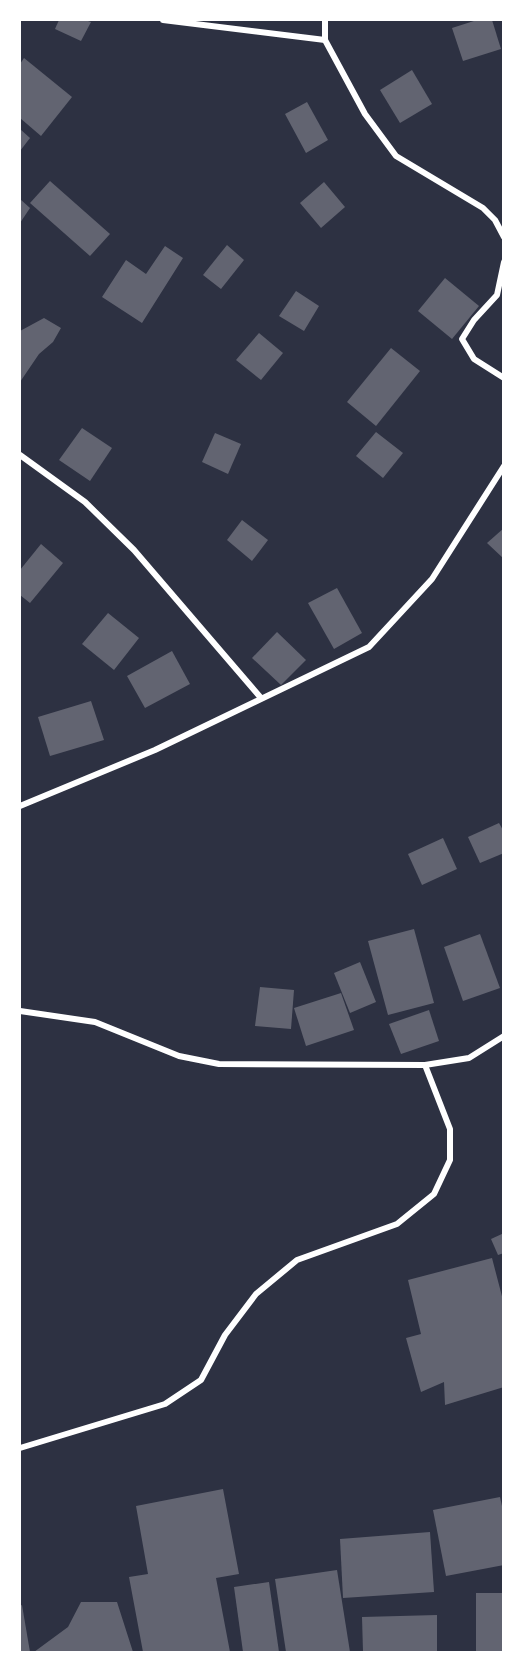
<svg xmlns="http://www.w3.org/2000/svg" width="523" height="1672" font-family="'DejaVu Sans',sans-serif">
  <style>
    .building { fill: #626471 }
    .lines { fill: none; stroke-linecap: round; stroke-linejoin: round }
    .minor { stroke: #fff; stroke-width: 6 }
  </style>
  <rect width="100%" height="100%" fill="#2d3142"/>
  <g class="building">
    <polygon points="59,20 85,20 91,22 81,41 55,29"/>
    <polygon points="477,20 492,20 501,49 463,61 452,28"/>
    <polygon points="24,58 72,97 41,136 20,118 20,64"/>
    <polygon points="412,70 432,104 400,123 380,90"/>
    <polygon points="307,102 328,140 306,153 285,114"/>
    <polygon points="20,129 30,138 20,151"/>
    <polygon points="50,181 110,234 90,256 30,203"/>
    <polygon points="324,182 345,207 321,228 300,203"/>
    <polygon points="20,199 30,208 20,223"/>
    <polygon points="227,245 244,260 221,289 203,275"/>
    <polygon points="165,246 183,258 142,323 102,297 126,260 146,274"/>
    <polygon points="445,278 479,306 452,339 418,311"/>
    <polygon points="296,291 319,306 304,331 279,316"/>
    <polygon points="44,318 61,328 53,342 39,354 20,382 20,331"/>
    <polygon points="259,333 283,353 261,380 236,360"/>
    <polygon points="391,348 420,371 376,426 347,402"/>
    <polygon points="82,428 112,448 90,481 59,460"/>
    <polygon points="376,432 403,453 383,478 356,456"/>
    <polygon points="215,433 241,444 228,474 202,462"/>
    <polygon points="242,520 268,540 252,561 227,540"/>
    <polygon points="504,528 504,559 487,543"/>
    <polygon points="41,544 63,563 30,603 20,595 20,570"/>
    <polygon points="337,588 362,633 334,649 308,603"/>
    <polygon points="108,613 139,638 114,670 82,644"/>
    <polygon points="277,632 306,660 281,685 252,658"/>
    <polygon points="172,651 190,684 145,708 127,676"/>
    <polygon points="91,701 104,740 50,756 38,717"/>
    <polygon points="499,823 504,832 504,853 480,863 468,837"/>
    <polygon points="443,838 457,869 422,885 408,854"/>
    <polygon points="414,929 434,1003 388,1015 368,941"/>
    <polygon points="480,934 500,988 463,1001 444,947"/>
    <polygon points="360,962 376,1002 350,1013 334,973"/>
    <polygon points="260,987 294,990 291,1029 255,1026"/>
    <polygon points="341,993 354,1030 306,1046 294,1008"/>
    <polygon points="429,1010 439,1041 401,1054 389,1024"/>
    <polygon points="504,1233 504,1253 498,1255 491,1239"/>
    <polygon points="492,1258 504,1304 504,1387 445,1405 444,1382 421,1392 406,1338 421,1334 408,1280"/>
    <polygon points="223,1489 239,1574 216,1578 230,1652 143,1652 129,1577 148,1574 136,1506"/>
    <polygon points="500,1497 504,1515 504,1565 446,1576 433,1510"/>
    <polygon points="430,1532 434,1592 343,1598 340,1539"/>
    <polygon points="337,1570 350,1652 286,1652 275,1579"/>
    <polygon points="269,1582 279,1652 243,1652 234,1587"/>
    <rect x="476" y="1593" width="28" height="59"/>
    <polygon points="81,1602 117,1602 133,1652 34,1652 68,1627"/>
    <polygon points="22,1605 30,1652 20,1652 20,1606"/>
    <polygon points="437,1615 437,1652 363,1652 362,1617"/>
  </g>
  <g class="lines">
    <g class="minor">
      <polyline points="163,20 325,40"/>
      <polyline points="325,20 325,40 365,114 396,156 483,208 495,220 504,237"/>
      <polyline points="504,262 497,295 474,320 462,339 474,359 504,378"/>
      <polyline points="20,455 85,502 134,550 261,698"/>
      <polyline points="20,806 155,750 369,647 432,579 504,466"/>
      <polyline points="20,1011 95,1022 179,1056 219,1064 425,1065 469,1058 504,1036"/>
      <polyline points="20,1448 165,1404 201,1380 225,1335 256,1294 297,1260 397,1224 434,1194 450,1160 450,1129 425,1065"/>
    </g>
  </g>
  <rect width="523" height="1672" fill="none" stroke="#ffffff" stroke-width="42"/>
</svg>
